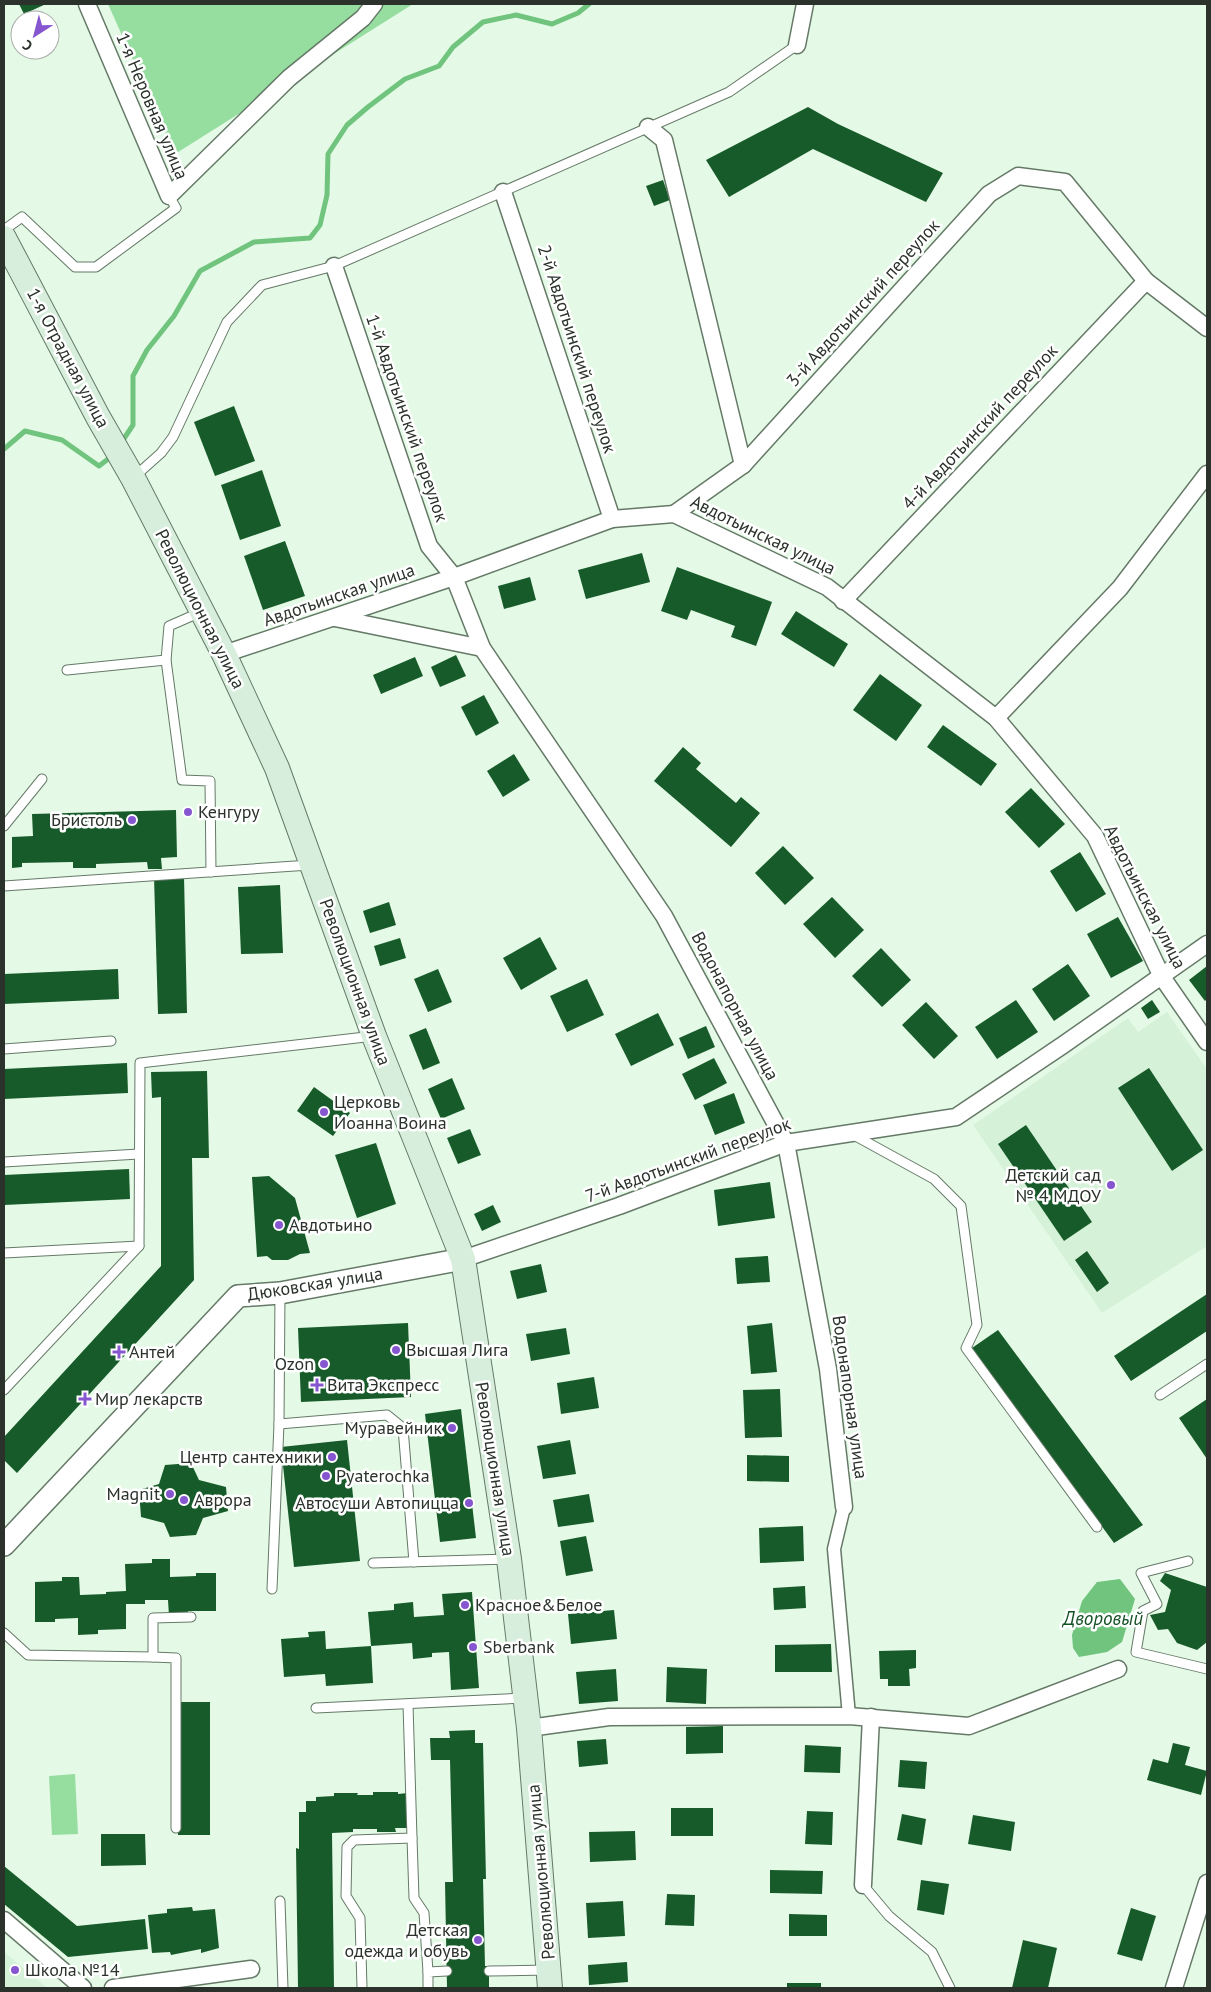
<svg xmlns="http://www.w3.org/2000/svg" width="1211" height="1992" font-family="'PT Sans',sans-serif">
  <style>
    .built { fill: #d5f1d8 }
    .green { fill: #96dda0 }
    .water { fill: #70c47e }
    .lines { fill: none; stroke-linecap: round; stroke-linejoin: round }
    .stream { stroke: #70c47e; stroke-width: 5 }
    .building { fill: #185b2a }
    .service-casing { stroke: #657967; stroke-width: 11 }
    .pedestrian-casing { stroke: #657967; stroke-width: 15 }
    .minor-casing { stroke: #657967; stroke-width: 19 }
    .tertiary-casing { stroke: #657967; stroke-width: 24 }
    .secondary-casing { stroke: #657967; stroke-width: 26 }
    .service { stroke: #fff; stroke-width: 9 }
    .pedestrian { stroke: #fff; stroke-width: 12 }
    .minor { stroke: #fff; stroke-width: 16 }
    .tertiary { stroke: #fff; stroke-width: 21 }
    .secondary { stroke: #d8eedc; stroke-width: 24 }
    .poi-dot { fill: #8556cf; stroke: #fff; stroke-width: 2 }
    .labels { text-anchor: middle; stroke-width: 5; stroke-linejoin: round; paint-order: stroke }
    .street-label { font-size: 18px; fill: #2a322b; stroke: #fff }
    .poi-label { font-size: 18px; fill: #2a322b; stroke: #fff; text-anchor: start }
    .water-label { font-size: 19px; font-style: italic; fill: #145124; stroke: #fff }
  </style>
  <rect width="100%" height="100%" fill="#e4fae6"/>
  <g class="built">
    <polygon points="1167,1012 1207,1069 1207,1246 1102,1313 973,1125 1128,1018 1138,1032"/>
    <polygon points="4,1952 47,1988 4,1988"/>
  </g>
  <g class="green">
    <polygon points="108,4 413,4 175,154"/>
    <polygon points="75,1774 78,1834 52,1835 49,1776"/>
  </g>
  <polygon class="water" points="1120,1579 1135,1599 1122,1642 1107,1652 1079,1657 1073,1648 1072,1635 1082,1601 1097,1582"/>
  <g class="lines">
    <g class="stream">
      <polyline points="121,443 133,425 133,376 147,350 174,316 200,271 254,242 310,238 320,225 327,195 328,154 347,125 368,107 405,79 439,66 453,47 483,22 516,15 552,24 578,13 589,4"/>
      <polyline points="4,449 25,431 62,440 99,466 112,456"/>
    </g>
  </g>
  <g class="building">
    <polygon points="19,4 46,4 24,14"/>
    <polygon points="808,107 838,124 943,173 926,202 813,149 729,197 706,160"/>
    <polygon points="663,180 670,200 654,206 646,186"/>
    <polygon points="234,406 255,461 215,476 194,422"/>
    <polygon points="262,470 281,526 240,540 221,485"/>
    <polygon points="285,541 305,596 263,610 244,556"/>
    <polygon points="642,553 650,582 586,599 578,570"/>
    <polygon points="677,567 772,602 756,646 731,637 735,626 691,610 687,620 661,611"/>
    <polygon points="530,577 536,600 504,609 498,586"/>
    <polygon points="796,611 848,644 834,667 781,634"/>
    <polygon points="456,655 466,676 440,687 431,667"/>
    <polygon points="415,657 423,676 381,694 373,675"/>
    <polygon points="880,674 922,705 896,741 853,710"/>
    <polygon points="484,695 499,723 476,736 461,707"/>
    <polygon points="943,725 997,764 981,786 927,747"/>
    <polygon points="683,747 701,763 696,769 736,803 741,797 760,813 731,847 654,781"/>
    <polygon points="514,754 530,780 503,797 487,771"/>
    <polygon points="1031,788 1065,824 1039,848 1005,812"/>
    <polygon points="176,810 177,857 161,858 162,869 148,869 147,862 96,864 96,868 73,868 73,862 22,863 22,867 12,868 12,837 33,836 32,814"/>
    <polygon points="783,846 814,878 785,905 755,873"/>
    <polygon points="1080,852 1106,894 1076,912 1050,871"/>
    <polygon points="184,876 187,1013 158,1014 154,877"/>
    <polygon points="280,885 283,953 241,954 238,887"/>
    <polygon points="832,897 864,930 835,958 803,924"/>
    <polygon points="389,902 396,925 370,933 363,911"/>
    <polygon points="1118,917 1143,961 1111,978 1087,934"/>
    <polygon points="540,937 557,969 521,990 503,958"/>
    <polygon points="400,938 406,958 380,966 374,946"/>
    <polygon points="881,948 911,980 882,1007 852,976"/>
    <polygon points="1068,964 1090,996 1054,1021 1032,989"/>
    <polygon points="1207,966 1207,999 1205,1001 1189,980"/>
    <polygon points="118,969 119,999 4,1004 4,974"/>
    <polygon points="438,969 452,1002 428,1012 414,979"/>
    <polygon points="587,979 604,1015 567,1032 550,996"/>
    <polygon points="1016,1000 1038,1032 997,1059 975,1027"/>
    <polygon points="1152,1000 1160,1012 1148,1019 1141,1008"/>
    <polygon points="926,1002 958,1036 934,1059 902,1025"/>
    <polygon points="658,1013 674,1045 631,1066 615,1034"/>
    <polygon points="706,1026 715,1047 688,1059 679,1038"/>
    <polygon points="426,1028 440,1063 423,1070 409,1035"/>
    <polygon points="714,1058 727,1083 695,1100 682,1074"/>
    <polygon points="127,1063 128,1093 4,1099 4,1069"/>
    <polygon points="1149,1068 1203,1150 1172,1171 1118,1088"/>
    <polygon points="207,1071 209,1158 192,1158 194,1280 17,1473 4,1460 4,1437 161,1266 161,1097 152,1098 151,1072"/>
    <polygon points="452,1078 465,1109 441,1119 428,1089"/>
    <polygon points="314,1087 350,1113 333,1136 297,1111"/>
    <polygon points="734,1093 745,1123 715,1135 703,1105"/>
    <polygon points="1026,1125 1092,1222 1064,1241 998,1144"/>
    <polygon points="470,1129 481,1155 458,1164 447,1138"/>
    <polygon points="376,1143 396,1204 357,1218 335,1155"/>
    <polygon points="129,1169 130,1199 4,1205 4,1175"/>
    <polygon points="269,1176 295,1198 310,1253 300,1254 288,1260 272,1260 267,1256 257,1257 252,1177"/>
    <polygon points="770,1182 775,1218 718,1226 714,1190"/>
    <polygon points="493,1205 501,1222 482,1231 474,1214"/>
    <polygon points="1087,1251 1109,1283 1097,1292 1075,1260"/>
    <polygon points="768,1256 770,1282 737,1284 735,1258"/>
    <polygon points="541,1264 547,1292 517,1299 510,1271"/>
    <polygon points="1207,1294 1207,1331 1131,1381 1114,1356"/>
    <polygon points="408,1323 411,1397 301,1402 298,1328"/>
    <polygon points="772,1323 777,1372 751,1374 747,1326"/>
    <polygon points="566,1328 570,1354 531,1361 526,1334"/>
    <polygon points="998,1330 1143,1525 1114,1543 972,1348"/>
    <polygon points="594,1377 599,1408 561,1414 557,1383"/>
    <polygon points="780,1389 782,1437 745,1438 743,1390"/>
    <polygon points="1207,1399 1207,1459 1179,1418"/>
    <polygon points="461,1409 476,1538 440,1542 425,1414"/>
    <polygon points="347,1440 360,1561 294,1567 281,1447"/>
    <polygon points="570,1440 576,1474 543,1479 537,1446"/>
    <polygon points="747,1455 789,1456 789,1482 747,1481"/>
    <polygon points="191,1463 199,1480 226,1487 228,1511 203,1518 196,1535 170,1537 164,1523 141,1517 139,1490 159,1484 165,1465"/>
    <polygon points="589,1494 594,1522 558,1527 553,1500"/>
    <polygon points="803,1526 804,1561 760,1563 759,1528"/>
    <polygon points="586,1536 593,1571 566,1576 560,1541"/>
    <polygon points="152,1559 170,1559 170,1577 196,1576 196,1573 216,1573 216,1611 188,1611 188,1616 169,1616 168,1600 145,1600 145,1604 126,1604 126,1629 98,1630 98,1634 78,1635 78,1618 55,1619 55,1622 35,1622 35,1582 62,1581 62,1577 79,1577 80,1595 106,1594 106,1592 126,1591 125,1564 152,1563"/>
    <polygon points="1165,1573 1207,1587 1207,1642 1197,1650 1177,1643 1168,1629 1158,1630 1150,1615 1165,1612 1171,1590 1160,1581"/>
    <polygon points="805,1586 806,1608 774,1610 773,1588"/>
    <polygon points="472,1592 479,1688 451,1690 449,1652 432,1653 432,1657 413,1659 412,1643 371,1646 368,1612 394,1610 394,1604 413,1602 414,1617 444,1615 442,1594"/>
    <polygon points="614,1610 617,1639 571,1644 568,1614"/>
    <polygon points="325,1631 326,1649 371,1646 373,1683 326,1686 325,1674 284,1677 281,1639 309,1637 308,1632"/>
    <polygon points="831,1644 832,1672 775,1672 775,1645"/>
    <polygon points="916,1650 916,1668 909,1669 910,1686 888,1686 888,1679 880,1679 879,1651"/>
    <polygon points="667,1667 707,1669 706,1704 666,1702"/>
    <polygon points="616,1669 618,1701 579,1704 576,1672"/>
    <rect x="178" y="1702" width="32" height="133"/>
    <polygon points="723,1726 723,1753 686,1754 686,1727"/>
    <polygon points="475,1730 475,1743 483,1743 486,1879 483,1879 485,1966 489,1966 489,1988 447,1988 445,1882 453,1882 450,1760 431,1760 430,1738 450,1738 449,1731"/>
    <polygon points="606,1739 608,1764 579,1767 577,1741"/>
    <polygon points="1173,1743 1190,1747 1185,1765 1207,1771 1201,1795 1147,1780 1153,1759 1168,1763"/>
    <polygon points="805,1745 841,1747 840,1773 804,1772"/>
    <polygon points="900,1760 927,1762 925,1789 898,1787"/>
    <polygon points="373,1792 398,1792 398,1794 408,1793 408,1828 395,1828 396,1832 377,1832 377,1829 353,1829 353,1832 332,1833 334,1988 298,1988 296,1848 299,1849 299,1812 306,1812 306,1801 316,1801 316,1797 334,1796 334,1793 358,1793 357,1795 373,1795"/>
    <rect x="671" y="1808" width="42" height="28"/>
    <polygon points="807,1811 833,1812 832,1845 805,1844"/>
    <polygon points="902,1814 926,1819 922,1845 897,1840"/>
    <polygon points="973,1815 1015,1822 1011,1851 968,1844"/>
    <polygon points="635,1831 636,1860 590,1862 589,1832"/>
    <polygon points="101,1834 145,1834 146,1865 101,1866"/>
    <polygon points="4,1866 77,1926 145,1919 148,1949 68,1957 4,1904"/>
    <polygon points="770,1870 823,1871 822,1894 770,1893"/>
    <polygon points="921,1880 949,1884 944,1915 917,1910"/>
    <polygon points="667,1894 695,1895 694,1926 665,1925"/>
    <polygon points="623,1901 625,1936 588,1938 586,1903"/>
    <polygon points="192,1907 193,1911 215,1909 219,1948 201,1953 201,1949 171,1955 170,1952 152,1953 148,1915 167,1913 167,1909"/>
    <polygon points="1131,1908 1156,1916 1142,1961 1117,1954"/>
    <polygon points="789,1914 827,1915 827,1936 789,1936"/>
    <polygon points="1023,1940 1057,1948 1048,1988 1012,1988"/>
    <polygon points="627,1962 628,1982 589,1985 588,1965"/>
    <rect x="787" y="1983" width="34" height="5"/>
  </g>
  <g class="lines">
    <defs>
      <g id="service">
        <polyline points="4,230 22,217 75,267 96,267 176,208 169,196"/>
        <polyline points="133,478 161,453 173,437 227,322 262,285 334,266 729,92 797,45"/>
        <polyline points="201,612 169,626 166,660 182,780 210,781 211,872"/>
        <polyline points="67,670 166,660"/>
        <polyline points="4,826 42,779"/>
        <polyline points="4,886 310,865"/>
        <polyline points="4,1049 111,1041"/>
        <polyline points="852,1134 934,1179 961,1206 977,1325 966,1348 1097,1527"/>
        <polyline points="4,1162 139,1154"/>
        <polyline points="4,1253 139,1246"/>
        <polyline points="4,1390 139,1246 140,1063 374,1036"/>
        <polyline points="1160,1395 1207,1364"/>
        <polyline points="279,1424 387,1415 403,1428 414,1562"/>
        <polyline points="1188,1561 1141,1573 1157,1604 1143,1611 1136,1652 1207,1669"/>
        <polyline points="373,1563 509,1559"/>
        <polyline points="272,1589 279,1424 280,1293"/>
        <polyline points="4,1633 28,1655 153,1657 153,1618 191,1617"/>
        <polyline points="153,1657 176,1658 176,1828"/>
        <polyline points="316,1708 524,1698"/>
        <polyline points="412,1838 414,1898 424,1913 428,1972"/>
        <polyline points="863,1885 889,1916 932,1952 950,1988"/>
        <polyline points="280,1901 283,1988"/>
        <polyline points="489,1971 549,1970"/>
        <polyline points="362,1988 360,1918 346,1896 347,1847 354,1840 412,1838 408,1704"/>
        <polyline points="428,1988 428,1972 447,1971"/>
      </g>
      <polyline id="pedestrian" points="844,1507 834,1549 849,1716"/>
      <g id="minor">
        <polyline points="87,4 169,196 289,78 363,18 374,4"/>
        <polyline points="797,45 805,4"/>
        <polyline points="648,127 664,140 743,465"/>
        <polyline points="503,192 612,519"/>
        <polyline points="334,266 429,546 454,577 482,648 664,916 786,1143 828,1369 844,1507"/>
        <polyline points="674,514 743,465 989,194 1018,176 1065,182 1146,281 1207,328"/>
        <polyline points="843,601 1146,281"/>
        <polyline points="335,618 482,648"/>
        <polyline points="224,654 454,577 612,519 674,514 827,587 996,718 1095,836 1162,977 1207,1042"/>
        <polyline points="996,718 1120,588 1207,474"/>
        <polyline points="463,1259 619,1206 786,1143 956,1117 1063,1045 1207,944"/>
        <polyline points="529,1728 609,1717 849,1716 969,1726 1118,1669"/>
        <polyline points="863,1885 871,1717"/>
        <polyline points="4,1920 83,1988"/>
        <polyline points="113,1988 251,1969"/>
        <polyline points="1174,1988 1207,1883"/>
      </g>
      <polyline id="tertiary" points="4,1545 238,1296 280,1293 463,1259"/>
      <polyline id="secondary" points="4,238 98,417 133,478 224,654 277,768 374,1036 463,1259 509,1559 529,1728 550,1988"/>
    </defs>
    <use href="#service" class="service-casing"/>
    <use href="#pedestrian" class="pedestrian-casing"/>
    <use href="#minor" class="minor-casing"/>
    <use href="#tertiary" class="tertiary-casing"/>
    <use href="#secondary" class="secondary-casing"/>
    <use href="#service" class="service"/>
    <use href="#pedestrian" class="pedestrian"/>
    <use href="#minor" class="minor"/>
    <use href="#tertiary" class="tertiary"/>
    <use href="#secondary" class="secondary"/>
  </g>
  <g class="poi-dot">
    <circle cx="188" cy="812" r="5"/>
    <circle cx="132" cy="820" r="5"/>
    <circle cx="324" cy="1112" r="5"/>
    <circle cx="1111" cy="1185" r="5"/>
    <circle cx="279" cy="1225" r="5"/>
    <circle cx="396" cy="1350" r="5"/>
    <path d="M116.5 1344.5h5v5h5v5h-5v5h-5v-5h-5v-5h5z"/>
    <circle cx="324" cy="1364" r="5"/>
    <path d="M314.5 1377.5h5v5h5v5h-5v5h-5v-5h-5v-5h5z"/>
    <path d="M82.5 1391.5h5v5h5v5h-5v5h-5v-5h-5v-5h5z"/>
    <circle cx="452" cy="1428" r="5"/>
    <circle cx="332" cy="1457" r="5"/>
    <circle cx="326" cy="1476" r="5"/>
    <circle cx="170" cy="1494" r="5"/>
    <circle cx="184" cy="1500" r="5"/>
    <circle cx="469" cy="1503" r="5"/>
    <circle cx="465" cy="1605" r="5"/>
    <circle cx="473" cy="1647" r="5"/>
    <circle cx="478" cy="1940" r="5"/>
    <circle cx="15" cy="1970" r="5"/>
  </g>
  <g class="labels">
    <g class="street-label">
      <text transform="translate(152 106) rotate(67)" y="6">1-я Неровная улица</text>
      <text transform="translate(863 303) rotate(-48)" y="6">3-й Авдотьинский переулок</text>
      <text transform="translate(577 349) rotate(72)" y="6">2-й Авдотьинский переулок</text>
      <text transform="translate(68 358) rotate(62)" y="6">1-я Отрадная улица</text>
      <text transform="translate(407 418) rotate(71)" y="6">1-й Авдотьинский переулок</text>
      <text transform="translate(980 427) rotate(-47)" y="6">4-й Авдотьинский переулок</text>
      <text transform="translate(763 535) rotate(26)" y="6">Авдотьинская улица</text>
      <text transform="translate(339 595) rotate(-19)" y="6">Авдотьинская улица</text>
      <text transform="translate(200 609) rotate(63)" y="6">Революционная улица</text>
      <text transform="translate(1145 897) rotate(63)" y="6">Авдотьинская улица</text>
      <text transform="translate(355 982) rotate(70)" y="6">Революционная улица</text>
      <text transform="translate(735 1006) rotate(62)" y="6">Водонапорная улица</text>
      <text transform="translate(688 1160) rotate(-20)" y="6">7-й Авдотьинский переулок</text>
      <text transform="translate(315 1284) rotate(-9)" y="6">Дюковская улица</text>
      <text transform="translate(850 1397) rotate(82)" y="6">Водонапорная улица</text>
      <text transform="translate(495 1469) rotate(81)" y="6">Революционная улица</text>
      <text transform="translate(541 1872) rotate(-95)" y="6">Революционная улица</text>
    </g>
    <g class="poi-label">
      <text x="198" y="818">Кенгуру</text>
      <text x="122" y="826" text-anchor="end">Бристоль</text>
      <text x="334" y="1108">Церковь<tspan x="334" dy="21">Иоанна Воина</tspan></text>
      <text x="1101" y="1181" text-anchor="end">Детский сад<tspan x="1101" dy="21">№ 4 МДОУ</tspan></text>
      <text x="289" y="1231">Авдотьино</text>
      <text x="406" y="1356">Высшая Лига</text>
      <text x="129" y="1358">Антей</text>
      <text x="314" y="1370" text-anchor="end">Ozon</text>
      <text x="327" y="1391">Вита Экспресс</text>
      <text x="95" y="1405">Мир лекарств</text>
      <text x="442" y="1434" text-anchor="end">Муравейник</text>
      <text x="322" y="1463" text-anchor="end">Центр сантехники</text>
      <text x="336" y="1482">Pyaterochka</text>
      <text x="160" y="1500" text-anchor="end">Magnit</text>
      <text x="194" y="1506">Аврора</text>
      <text x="459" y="1509" text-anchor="end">Автосуши Автопицца</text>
      <text x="475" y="1611">Красное&amp;Белое</text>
      <text x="483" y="1653">Sberbank</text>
      <text x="468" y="1936" text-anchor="end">Детская<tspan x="468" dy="21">одежда и обувь</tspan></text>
      <text x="25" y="1976">Школа №14</text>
    </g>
    <g class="water-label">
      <text x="1103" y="1625">Дворовый</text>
    </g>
  </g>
  <rect width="1211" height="1992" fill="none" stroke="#2a322b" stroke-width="10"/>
  <g transform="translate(35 35) rotate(216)"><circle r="24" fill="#ffffff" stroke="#aaadaa"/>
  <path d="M0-4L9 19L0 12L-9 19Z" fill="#8556cf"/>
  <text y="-8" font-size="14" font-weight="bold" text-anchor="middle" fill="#2a322b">С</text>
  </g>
</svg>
